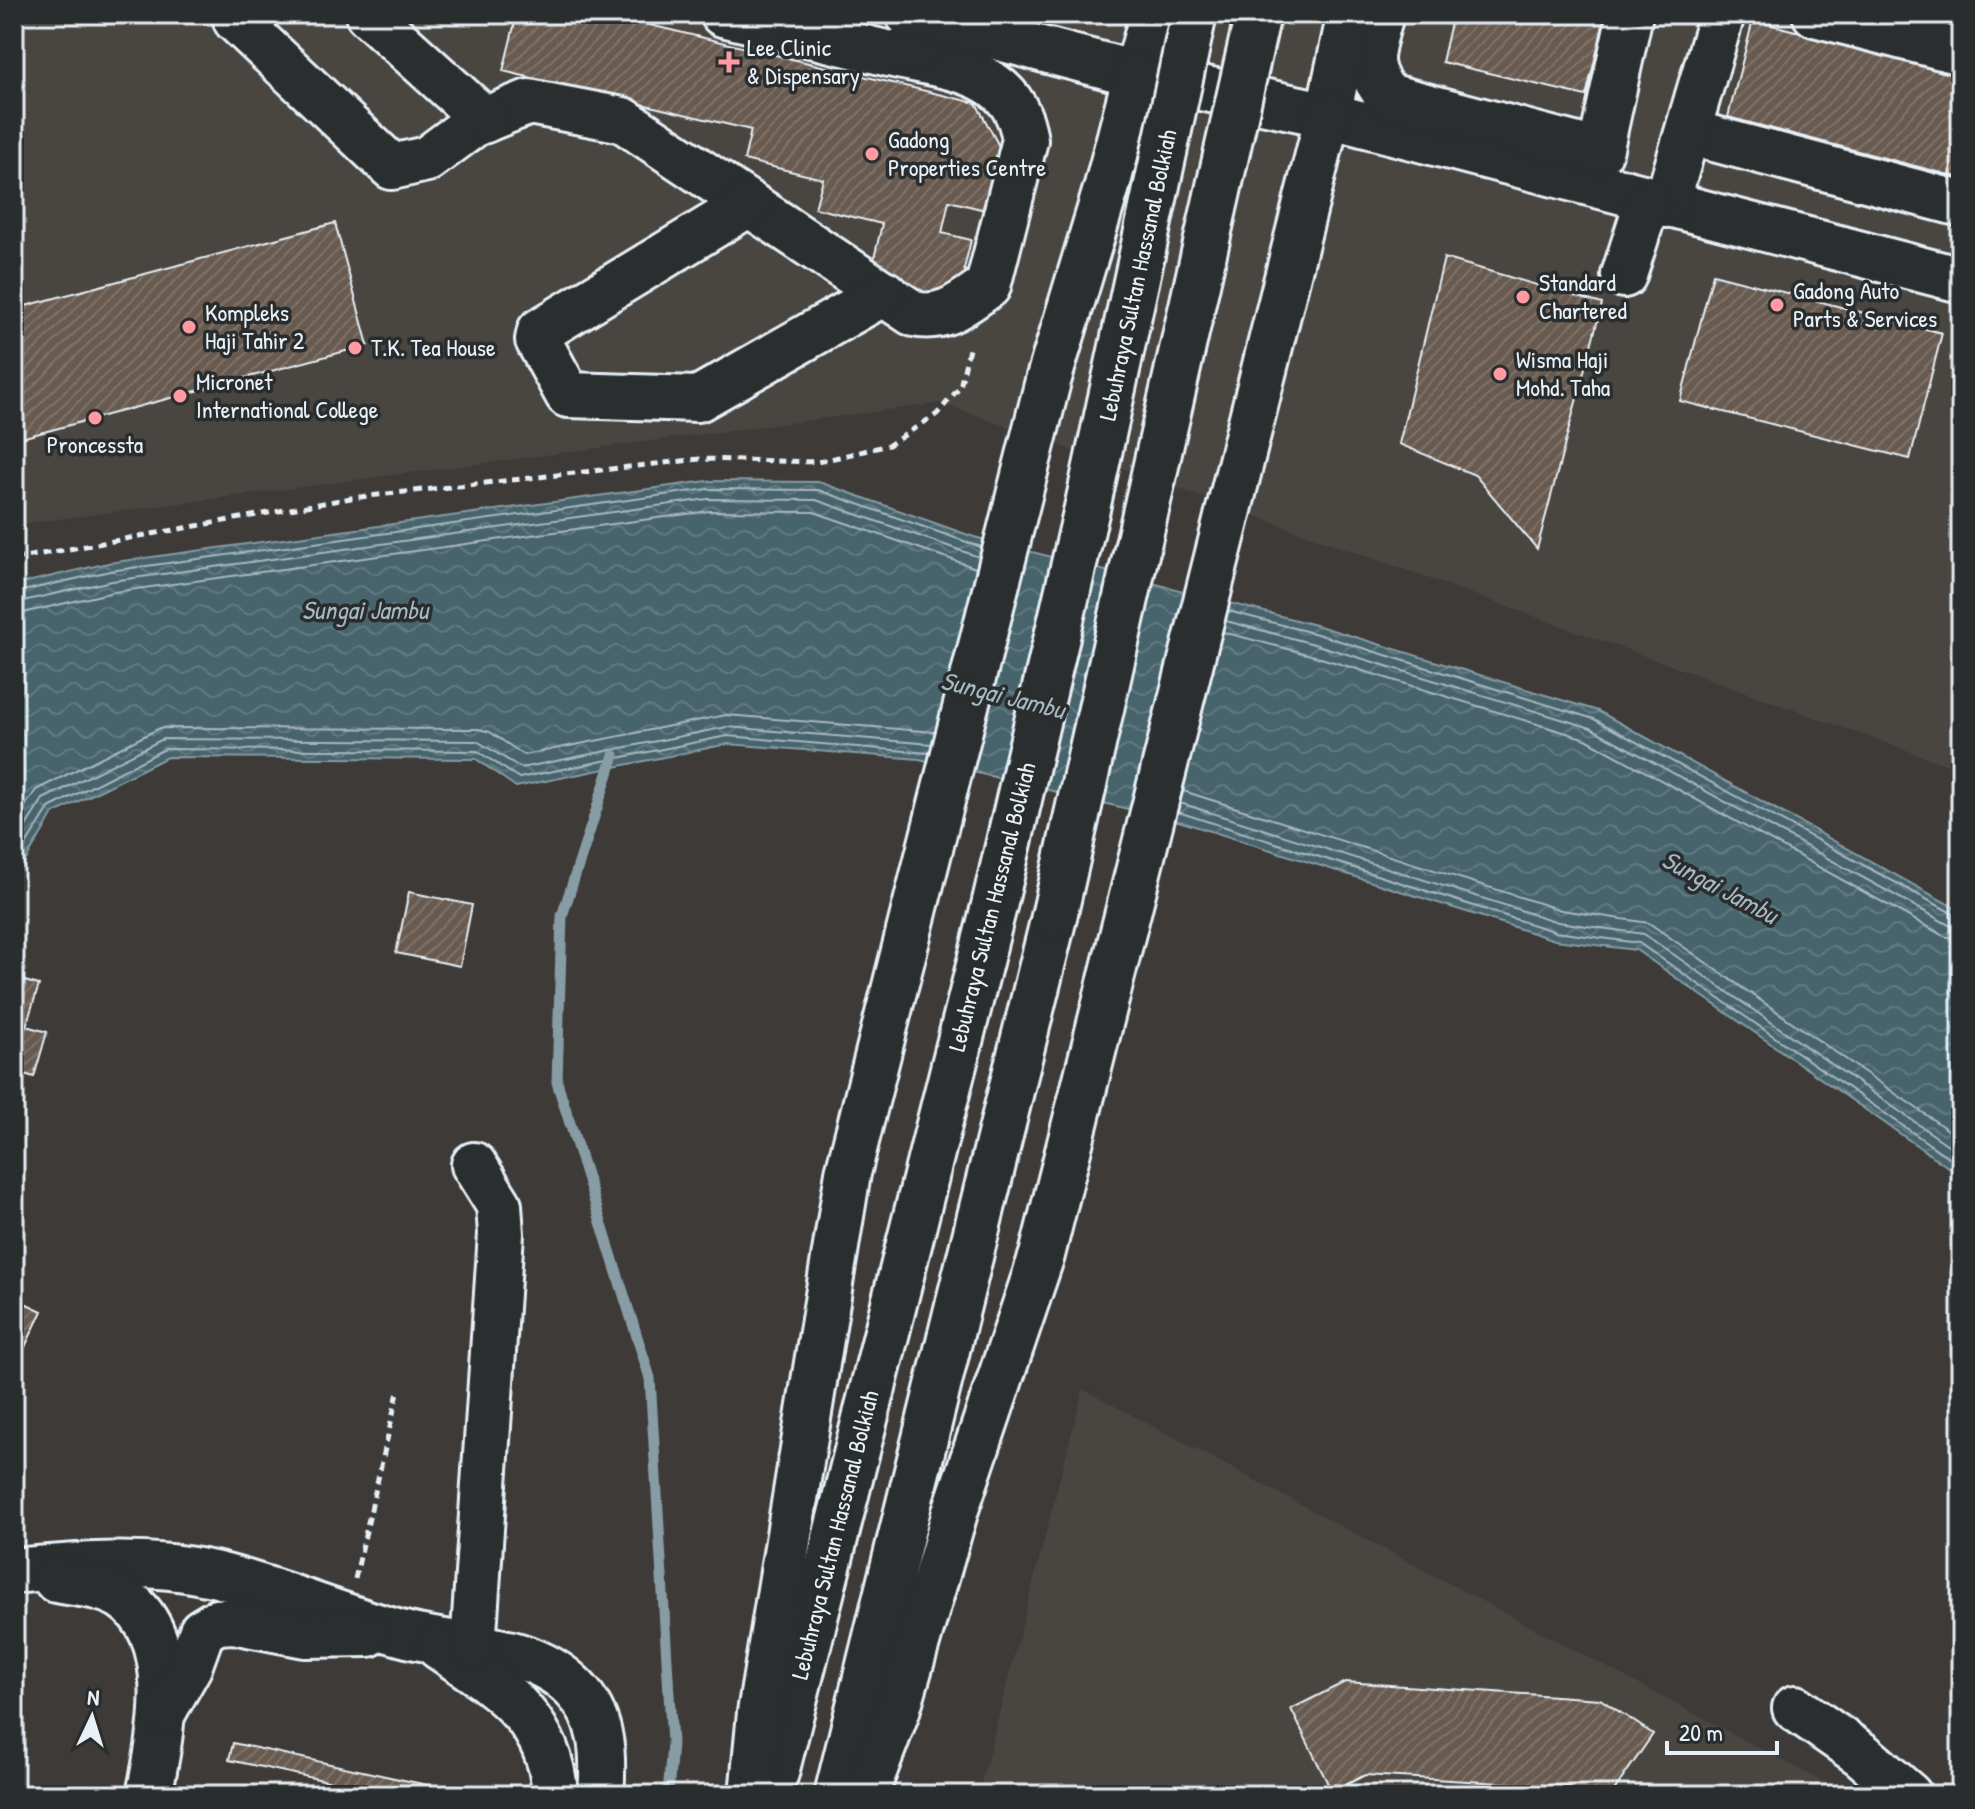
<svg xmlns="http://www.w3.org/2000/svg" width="1975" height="1809" font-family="'Patrick Hand',sans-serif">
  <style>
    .built { fill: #4a443f }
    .water { fill: url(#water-waves); stroke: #879ca4; stroke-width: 2 }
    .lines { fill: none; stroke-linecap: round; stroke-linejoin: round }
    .shore { stroke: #a8b8c0; stroke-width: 2 }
    .stream { stroke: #879ca4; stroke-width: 11 }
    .building { fill: url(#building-hatch); stroke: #e8f1f8; stroke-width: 2 }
    .minor-casing { stroke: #e8f1f8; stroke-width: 50 }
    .highway-casing { stroke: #e8f1f8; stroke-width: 50 }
    .path { stroke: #e8f1f8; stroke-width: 5; stroke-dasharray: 8 6; stroke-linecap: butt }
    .minor { stroke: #2a2d2e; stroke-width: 44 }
    .highway { stroke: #2a2d2e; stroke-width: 44 }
    .highway-bridge-casing { stroke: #e8f1f8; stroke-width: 50; stroke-linecap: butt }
    .highway-bridge { stroke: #2a2d2e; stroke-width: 44 }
    .poi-dot { fill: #ff9aa2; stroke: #2a2d2e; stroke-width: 3 }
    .labels { text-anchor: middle; stroke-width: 7; stroke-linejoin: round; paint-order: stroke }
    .poi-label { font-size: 24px; fill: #e8f1f8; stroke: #2a2d2e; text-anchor: start }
    .street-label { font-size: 24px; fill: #e8f1f8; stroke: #2a2d2e }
    .water-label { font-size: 26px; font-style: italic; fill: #a8b8c0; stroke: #2a2d2e }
  </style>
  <defs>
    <pattern id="water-waves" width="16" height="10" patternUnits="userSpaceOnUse" patternTransform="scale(2)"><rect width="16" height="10" fill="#47636c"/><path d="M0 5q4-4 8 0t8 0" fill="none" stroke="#627a82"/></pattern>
    <pattern id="building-hatch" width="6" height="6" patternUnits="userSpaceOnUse" patternTransform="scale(2)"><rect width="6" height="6" fill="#685a4f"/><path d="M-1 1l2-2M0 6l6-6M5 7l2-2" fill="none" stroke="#7e7269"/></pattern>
  </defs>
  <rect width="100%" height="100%" fill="#3d3a38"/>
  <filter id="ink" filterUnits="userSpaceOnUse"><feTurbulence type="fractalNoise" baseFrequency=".0125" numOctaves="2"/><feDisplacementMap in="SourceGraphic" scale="16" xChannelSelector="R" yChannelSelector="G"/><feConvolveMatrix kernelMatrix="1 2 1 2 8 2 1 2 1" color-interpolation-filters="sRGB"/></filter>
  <g filter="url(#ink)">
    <g class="built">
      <polygon points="14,14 1961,14 1961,770 941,403 14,525"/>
      <polygon points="1083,1389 1848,1795 978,1795"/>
    </g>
    <polygon class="water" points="707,481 819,482 974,537 1319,626 1598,711 1961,911 1961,1176 1636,950 1555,940 1182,822 919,759 728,744 516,787 476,759 167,757 53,814 14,880 14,585 108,563"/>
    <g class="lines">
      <g class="shore">
        <polyline points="14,593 110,571 708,489 818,490 981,547"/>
        <polyline points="14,603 112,581 708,499 816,500 979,557"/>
        <polyline points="1228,611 1317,634 1594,719 1961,918"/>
        <polyline points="14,615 114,592 709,511 814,512 976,568"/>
        <polyline points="1226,621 1314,644 1591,728 1949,925 1961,928"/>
        <polyline points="1223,632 1311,655 1586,739 1944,936 1961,940"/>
        <polyline points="1183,791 1561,910 1649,923 1961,1139"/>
        <polyline points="1180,803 1558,922 1644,934 1961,1154"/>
        <polyline points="1178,812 1556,932 1639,943 1961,1166"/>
        <polyline points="14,822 36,790 160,728 478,729 490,732 524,755 726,715 935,732"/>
        <polyline points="14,845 43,799 163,739 477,741 521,768 727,727 932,744"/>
        <polyline points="14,864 49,808 165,749 477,751 519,778 727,736 929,753"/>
      </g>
      <polyline class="stream" points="614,755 562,916 557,1082 650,1378 672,1743 668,1795"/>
    </g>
    <g class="building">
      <polygon points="517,14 604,14 976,103 1000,148 985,210 949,201 942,233 971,240 964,269 970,279 932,300 873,263 882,224 815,208 823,179 744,160 751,130 503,71"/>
      <polygon points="1453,14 1606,14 1586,96 1442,62"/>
      <polygon points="1753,20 1961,74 1961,178 1728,117"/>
      <polygon points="335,223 368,345 14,440 14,309"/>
      <polygon points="1444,258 1602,304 1537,549 1475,475 1399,444"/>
      <polygon points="1713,274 1942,333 1910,459 1680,401"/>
      <polygon points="409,892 472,905 460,966 396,953"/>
      <polygon points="14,978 39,985 26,1026 47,1032 34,1077 14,1071"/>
      <polygon points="14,1298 42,1311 15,1368 14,1368"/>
      <polygon points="1345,1682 1600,1699 1653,1734 1611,1795 1580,1795 1569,1787 1365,1775 1332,1792 1291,1709"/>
      <polygon points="233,1743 473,1795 393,1795 229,1760"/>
    </g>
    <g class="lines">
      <defs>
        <g id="minor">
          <path d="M237 14 236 20 392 167 427 159 474 124 529 102 623 120 914 314C944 321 963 303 988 286L1025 140C1015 68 948 68 890 54"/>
          <polyline points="368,14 485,120"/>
          <polyline points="723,14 890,54 918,48"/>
          <polyline points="908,14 1136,74 1328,115 1961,280"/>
          <path d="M1381 14C1372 49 1361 66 1388 96L1600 152 1630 14"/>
          <polyline points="1815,14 1961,52"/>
          <polyline points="1136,74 1153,14"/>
          <polyline points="1328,115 1350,14"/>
          <polyline points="1688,132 1961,204"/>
          <polyline points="749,204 540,331 538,340 568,395 698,399 884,293"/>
          <polyline points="1666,205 1722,14"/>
          <polyline points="1624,275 1648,200"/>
          <path d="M14 1571C81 1565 147 1559 213 1574 278 1589 339 1617 404 1634 460 1649 530 1643 574 1688 604 1718 604 1756 601 1795"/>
          <path d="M56 1580C77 1584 103 1585 122 1597 182 1636 161 1738 149 1795"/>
          <path d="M438 1646C496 1686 551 1716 555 1795"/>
          <polyline points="473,1647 501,1234 499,1205 474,1165"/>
          <polyline points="1795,1708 1861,1754 1909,1795"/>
          <polyline points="164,1711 189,1667 202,1631 217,1622 233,1621 305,1635 368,1634"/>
        </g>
        <g id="highway">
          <polyline points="776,1773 995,902"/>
          <polyline points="752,1795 760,1713 848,1173 1048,381 1107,186 1136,74"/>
          <polyline points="837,1795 1054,917"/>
          <polyline points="865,1795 897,1711 956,1509 1042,1255 1328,115"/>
        </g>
      </defs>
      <use href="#minor" class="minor-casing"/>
      <use href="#highway" class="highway-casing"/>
      <g class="path">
        <polyline points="14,559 351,498 700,459 818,462 889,445 937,414 960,387 970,345"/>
        <polyline points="355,1579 398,1392"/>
      </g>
      <use href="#minor" class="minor"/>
      <use href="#highway" class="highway"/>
      <defs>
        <g id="highway-bridge">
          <polyline points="995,902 1088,504 1194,14"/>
          <polyline points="1054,917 1258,14"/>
        </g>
      </defs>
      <use href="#highway-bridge" class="highway-bridge-casing"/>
      <use href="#highway-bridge" class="highway-bridge"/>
    </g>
  </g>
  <g class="poi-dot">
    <path d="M725 50h8v8h8v8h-8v8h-8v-8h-8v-8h8z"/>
    <circle cx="872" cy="154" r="8"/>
    <circle cx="1523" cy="297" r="8"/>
    <circle cx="1777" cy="305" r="8"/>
    <circle cx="189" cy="327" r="8"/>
    <circle cx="355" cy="348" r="8"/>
    <circle cx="1500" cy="374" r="8"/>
    <circle cx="180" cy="396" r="8"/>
    <circle cx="95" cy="418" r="8"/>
  </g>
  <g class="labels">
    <g class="poi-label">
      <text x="747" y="56">Lee Clinic<tspan x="747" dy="28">&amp; Dispensary</tspan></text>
      <text x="888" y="148">Gadong<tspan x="888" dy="28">Properties Centre</tspan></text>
      <text x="1539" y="291">Standard<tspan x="1539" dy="28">Chartered</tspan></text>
      <text x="1793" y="299">Gadong Auto<tspan x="1793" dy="28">Parts &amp; Services</tspan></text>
      <text x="205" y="321">Kompleks<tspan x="205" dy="28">Haji Tahir 2</tspan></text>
      <text x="371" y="356">T.K. Tea House</text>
      <text x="1516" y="368">Wisma Haji<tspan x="1516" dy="28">Mohd. Taha</tspan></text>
      <text x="196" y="390">Micronet<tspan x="196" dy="28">International College</tspan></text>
      <text x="95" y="453" text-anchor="middle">Proncessta</text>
    </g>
    <g class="street-label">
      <text transform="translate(1138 275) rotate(-78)" y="8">Lebuhraya Sultan Hassanal Bolkiah</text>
      <text transform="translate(992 907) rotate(-76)" y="8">Lebuhraya Sultan Hassanal Bolkiah</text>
      <text transform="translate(835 1535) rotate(-76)" y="8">Lebuhraya Sultan Hassanal Bolkiah</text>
    </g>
    <g class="water-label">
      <text x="365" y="619">Sungai Jambu</text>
      <text transform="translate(1003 695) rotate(14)" y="9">Sungai Jambu</text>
      <text transform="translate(1720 887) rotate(28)" y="9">Sungai Jambu</text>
    </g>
  </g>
  <rect width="1975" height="1809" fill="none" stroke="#2a2d2e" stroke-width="48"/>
  <rect x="24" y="24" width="1927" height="1761" fill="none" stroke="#e8f1f8" stroke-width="3" filter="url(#ink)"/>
  <g transform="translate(92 1717) rotate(4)" stroke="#2a2d2e" stroke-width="6" paint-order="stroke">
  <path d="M0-6L14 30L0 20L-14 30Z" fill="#e8f1f8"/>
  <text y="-12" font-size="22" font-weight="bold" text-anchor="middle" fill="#e8f1f8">N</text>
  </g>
  <path d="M1667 1741v12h110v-12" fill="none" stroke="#e8f1f8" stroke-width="4"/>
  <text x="1679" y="1741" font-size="24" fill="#e8f1f8" stroke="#2a2d2e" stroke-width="6" paint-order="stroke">20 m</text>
</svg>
